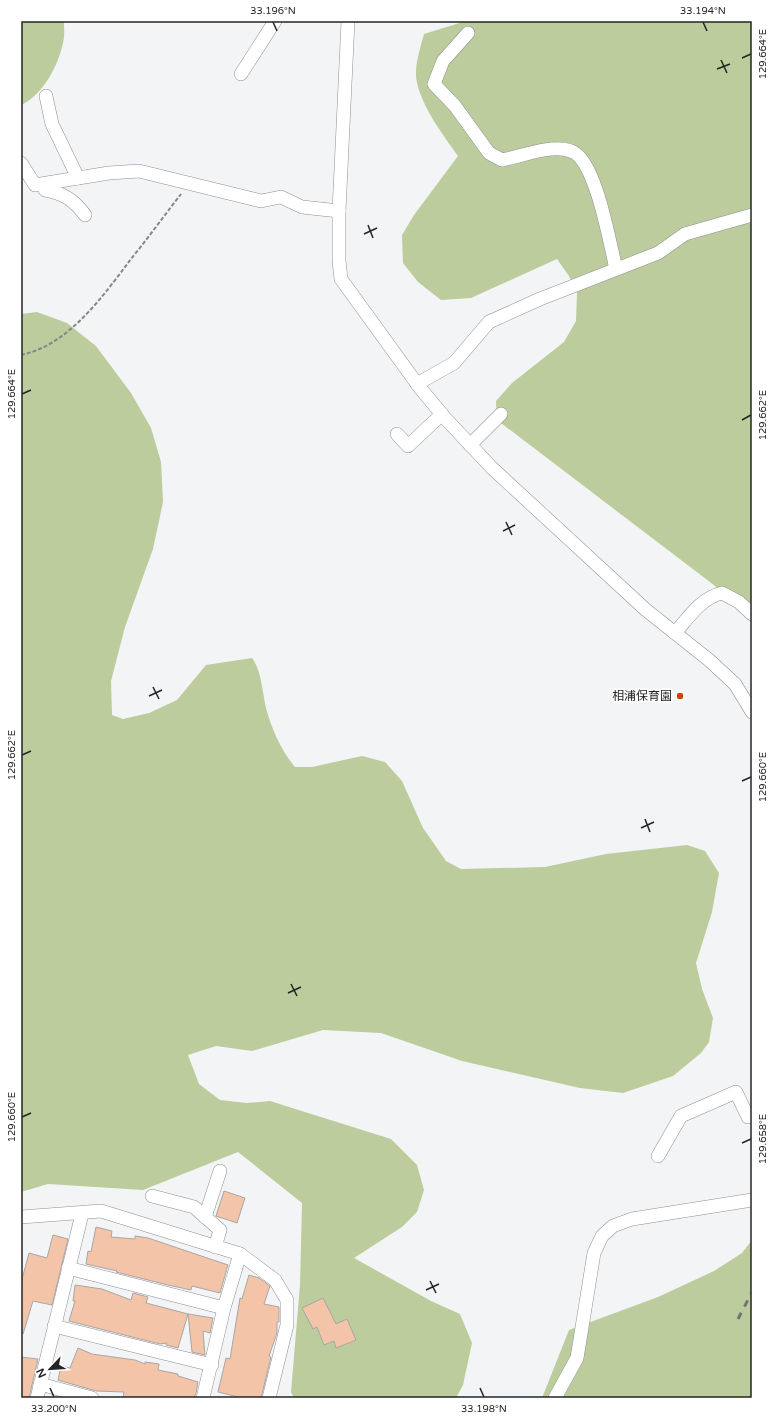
<svg xmlns="http://www.w3.org/2000/svg" width="773" height="1419" font-family="'Varela Round','Noto Sans JP',sans-serif">
  <style>
    .forest { fill: #bccc9c }
    .building { fill: #f3c4a8; stroke: #a8a6a5 }
    .lines { fill: none; stroke-linecap: round; stroke-linejoin: round }
    .minor-casing { stroke: #8f9091; stroke-width: 14 }
    .path { stroke: #868688; stroke-width: 2; stroke-dasharray: 4 2; stroke-linecap: butt }
    .minor { stroke: #fff; stroke-width: 13 }
    .rail { stroke: #747476; stroke-width: 3; stroke-dasharray: 7 7; stroke-linecap: butt }
    .ticks { fill: none; stroke: #242425; stroke-width: 1.5 }
    .poi-dot { fill: #ca430d; stroke: #fff; stroke-width: 1.5 }
    .labels { text-anchor: middle; stroke-width: 3; stroke-linejoin: round; paint-order: stroke }
    .poi-label { font-size: 12px; fill: #242425; stroke: #fff; text-anchor: end }
    .neatline { fill: none; stroke: #242425; stroke-width: 1.5 }
    .ticks-label { font-size: 10px; text-anchor: middle; fill: #242425 }
  </style>
  <rect width="100%" height="100%" fill="#f3f4f6"/>
  <g class="forest">
    <path d="M21 21H64C64 28 65 36 63 43 58 66 43 95 21 105Z"/>
    <path d="M466 21H752V614L497 420 496 401 512 383 564 342 576 321 577 293 569 276 557 259 471 298 441 300 418 282 403 263 402 235 414 215 458 156C443 135 414 97 416 70 417 58 421 45 424 34Z"/>
    <path d="M37 312 67 323 96 346 131 393 151 428 161 462 163 502 153 549 125 627 111 681 112 715 123 719 149 713 177 700 206 665 252 658C262 672 262 691 266 708 272 730 281 750 295 767H312L362 756 385 762 402 781 423 828 446 861 461 869 545 867 606 854 687 845 705 851 719 873 712 912 696 963 702 989 713 1018 709 1042 701 1053 673 1076 623 1093 580 1088 462 1061 381 1033 323 1030 252 1051 216 1046 188 1055 199 1084 220 1100 247 1103 270 1101 391 1139 417 1165 424 1190 417 1212 402 1227 354 1258 431 1301 460 1314 472 1343 463 1385 456 1398H294L291 1392 300 1285 302 1203 238 1152 143 1190 48 1184 21 1192V314Z"/>
    <polygon points="752,1240 752,1398 542,1398 569,1330 658,1297 714,1271 742,1253"/>
  </g>
  <g class="building">
    <polygon points="224,1191 245,1198 237,1223 216,1216"/>
    <polygon points="96,1227 112,1231 111,1237 135,1239 135,1236 148,1238 228,1265 220,1293 192,1286 191,1290 168,1285 116,1272 117,1271 86,1264 88,1251 91,1252"/>
    <polygon points="53,1235 68,1239 52,1305 33,1301 23,1334 21,1333 21,1283 29,1253 47,1258"/>
    <polygon points="249,1275 259,1278 270,1286 264,1304 279,1307 279,1322 277,1322 277,1333 269,1356 271,1357 261,1398 242,1398 218,1392 226,1358 230,1359 240,1298 242,1299"/>
    <polygon points="75,1285 102,1289 131,1300 133,1293 148,1297 146,1303 188,1314 178,1348 166,1345 167,1343 160,1344 69,1321 75,1301 73,1301"/>
    <polygon points="323,1298 336,1324 347,1319 356,1340 336,1348 334,1341 324,1345 317,1327 313,1329 302,1308"/>
    <polygon points="188,1314 213,1318 210,1333 203,1331 205,1355 192,1352"/>
    <polygon points="78,1348 92,1354 135,1360 145,1364 145,1362 159,1364 158,1370 178,1374 178,1376 198,1382 196,1393 194,1398 123,1398 124,1392 96,1391 58,1380 61,1366 70,1368"/>
    <polygon points="21,1357 38,1359 29,1398 21,1398"/>
  </g>
  <g class="lines">
    <defs>
      <g id="minor">
        <polyline points="348,21 339,211 339,261 341,279 420,388 445,418 492,468 646,610 709,660 735,684 752,712"/>
        <path d="M468 33 443 61 434 84 455 106 489 153 502 160C523 156 551 144 571 151 596 159 610 245 616 269"/>
        <polyline points="241,74 275,21"/>
        <polyline points="46,96 52,124 78,178"/>
        <polyline points="21,163 35,185 109,173 139,171 261,201 281,197 302,207 339,211"/>
        <path d="M46 186 45 190C63 193 74 200 85 215"/>
        <polyline points="417,384 454,363 489,322 540,299 658,253 685,234 752,215"/>
        <polyline points="397,434 408,446 442,414"/>
        <polyline points="470,445 501,414"/>
        <path d="M675 633C689 617 701 598 722 593L739 602 752 614"/>
        <polyline points="658,1156 681,1116 736,1092 748,1117 752,1116"/>
        <polyline points="152,1196 194,1207 220,1230 215,1247"/>
        <polyline points="21,1217 101,1211 240,1254 275,1280 287,1300 287,1325 269,1398"/>
        <polyline points="205,1217 220,1171"/>
        <polyline points="68,1268 224,1308"/>
        <polyline points="54,1326 212,1365"/>
        <polyline points="40,1384 92,1398"/>
        <polyline points="37,1398 82,1214"/>
        <polyline points="203,1398 224,1308 240,1254"/>
        <polyline points="555,1398 577,1358 594,1253 602,1236 613,1226 632,1219 752,1200"/>
      </g>
    </defs>
    <use href="#minor" class="minor-casing"/>
    <path class="path" d="M21 355C69 345 103 296 131 259 148 238 164 216 181 194"/>
    <use href="#minor" class="minor"/>
    <polyline class="rail" points="738,1319 752,1292"/>
  </g>
  <path class="ticks" d="M273 22 277 31M703 22 707 31M742 58 751 54M721 60 727 73M717 69 730 64M368 225 373 238M364 234 377 228M22 394 31 390M742 420 751 415M506 522 512 535M503 531 515 525M153 687 159 699M149 696 162 690M22 755 31 751M742 781 751 777M645 819 650 832M641 828 654 822M291 984 297 996M288 993 301 987M22 1117 31 1113M742 1143 751 1139M430 1281 436 1293M426 1290 439 1284M50 1388 54 1397M480 1388 484 1397"/>
  <circle class="poi-dot" cx="680" cy="696" r="4"/>
  <g class="labels">
    <g class="poi-label">
      <text x="672" y="700">相浦保育園</text>
    </g>
  </g>
  <rect width="773" height="1419" fill="none" stroke="#ffffff" stroke-width="44"/>
  <g transform="translate(50 1369) rotate(245)" stroke="#ffffff" stroke-width="3" paint-order="stroke">
  <path d="M0-3L7 15L0 10L-7 15Z" fill="#242425"/>
  <text y="-6" font-size="11" font-weight="bold" text-anchor="middle" fill="#242425">N</text>
  </g>
  <rect x="22" y="22" width="729" height="1375" class="neatline"/>
  <g class="ticks-label">
    <text x="273" y="14">33.196°N</text>
    <text x="703" y="14">33.194°N</text>
    <text transform="translate(762 54) rotate(-90)" y="4">129.664°E</text>
    <text transform="translate(11 394) rotate(-90)" y="4">129.664°E</text>
    <text transform="translate(762 415) rotate(-90)" y="4">129.662°E</text>
    <text transform="translate(11 755) rotate(-90)" y="4">129.662°E</text>
    <text transform="translate(762 777) rotate(-90)" y="4">129.660°E</text>
    <text transform="translate(11 1117) rotate(-90)" y="4">129.660°E</text>
    <text transform="translate(762 1139) rotate(-90)" y="4">129.658°E</text>
    <text x="54" y="1412">33.200°N</text>
    <text x="484" y="1412">33.198°N</text>
  </g>
</svg>
